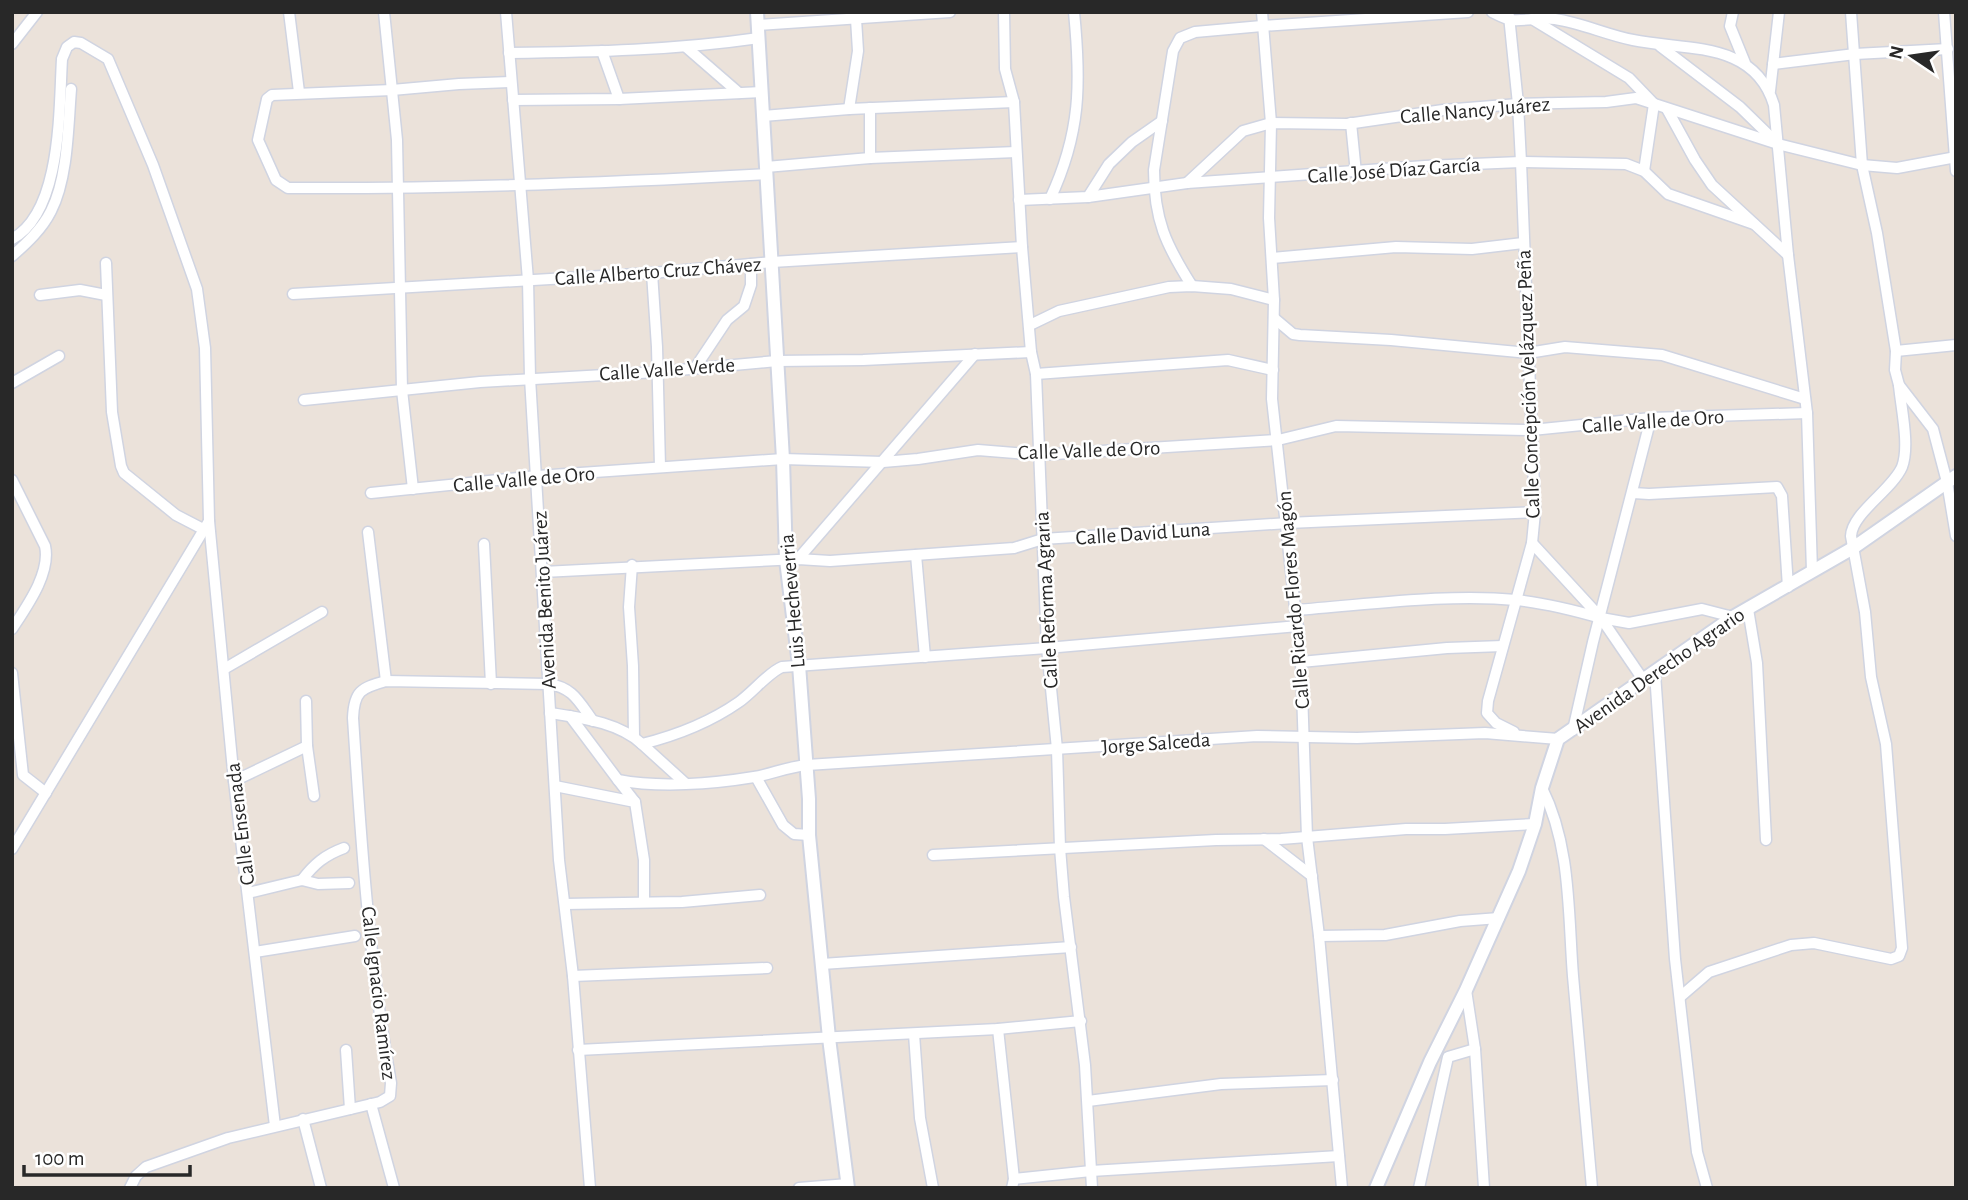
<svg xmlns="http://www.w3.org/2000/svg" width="1968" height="1200" font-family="'Alegreya Sans',sans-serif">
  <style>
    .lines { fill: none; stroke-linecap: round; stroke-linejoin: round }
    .minor-casing { stroke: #d0d4e1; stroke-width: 13 }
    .tertiary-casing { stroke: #d0d4e1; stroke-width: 16 }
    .minor { stroke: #fff; stroke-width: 10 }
    .tertiary { stroke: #fff; stroke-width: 12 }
    .labels { text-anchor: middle; stroke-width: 5; stroke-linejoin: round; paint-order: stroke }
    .street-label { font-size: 21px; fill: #282828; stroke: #fff }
  </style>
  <rect width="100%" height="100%" fill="#ebe2da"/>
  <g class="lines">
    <defs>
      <g id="minor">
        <polyline points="289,12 299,92"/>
        <polyline points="384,12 397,140 402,390 413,489"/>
        <polyline points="506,12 528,280 530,378 559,860 573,976 590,1188"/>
        <polyline points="1004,12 1005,69 1014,102 1022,247 1031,352 1036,374 1047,648 1057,749 1060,848 1064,897 1085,1065 1092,1188"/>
        <polyline points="1262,12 1271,123 1269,218 1274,300 1272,399 1301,662 1307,837 1319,936 1342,1188"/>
        <path d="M1492 12C1498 15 1505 19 1512 20 1526 21 1541 17 1555 19 1582 23 1607 35 1633 40 1686 51 1754 40 1774 105L1788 255 1807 413 1812 571"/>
        <polyline points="1733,12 1730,26 1745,63"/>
        <polyline points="1851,12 1862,165 1877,233 1896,351 1895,370 1899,385 1933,429 1947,482 1956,536"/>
        <polyline points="1944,12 1956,171"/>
        <polyline points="1509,16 1518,104 1521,162 1535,512 1532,543 1488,701 1487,713 1496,723 1514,732"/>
        <polyline points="1532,19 1629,78 1654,104 1644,171"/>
        <polyline points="758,25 950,12"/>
        <polyline points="12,44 37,12"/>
        <polyline points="1660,46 1740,107 1778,144 1862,165 1897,168 1956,157"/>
        <polyline points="686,47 739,93"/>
        <polyline points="602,51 619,99"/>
        <path d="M509 53C593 52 676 50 759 38"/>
        <polyline points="1773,64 1855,54 1948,49"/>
        <path d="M511 82 459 84 392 90 272 95 267 99 258 140 276 180 288 188C448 189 607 183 767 174"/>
        <polyline points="1770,91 1779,12"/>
        <polyline points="513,100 619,99 762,92"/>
        <polyline points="849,109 858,51 856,19"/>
        <polyline points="1667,109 1695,160 1712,185 1788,255"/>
        <polyline points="763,116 849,109 1014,102"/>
        <polyline points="1351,123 1356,173"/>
        <polyline points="870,158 870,108"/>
        <polyline points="766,167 870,158 1016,152"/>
        <polyline points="1187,183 1243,131 1271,123 1347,124 1443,110 1518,104 1606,102 1636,98 1778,144"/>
        <polyline points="1088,197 1109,164 1132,142 1162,121"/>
        <path d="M1050 199C1081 133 1081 83 1074 12"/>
        <polyline points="1019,200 1088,197 1187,183 1425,166 1521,162 1626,164 1644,171 1668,194 1754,224"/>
        <path d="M12 239C62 212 59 109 62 59L67 47 74 42 81 43 108 59 153 165 197 289 205 348 209 521 234 781 275 1126"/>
        <path d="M12 256C27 243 42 229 51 211 68 178 68 126 71 89"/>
        <polyline points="1272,258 1396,247 1472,249 1523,243"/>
        <polyline points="106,263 112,412 121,466 124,473 176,515 203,529"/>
        <polyline points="652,273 657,347 660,467"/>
        <path d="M1192 286C1166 245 1154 220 1154 170L1173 51 1180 38 1195 32 1262 26 1468 12"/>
        <polyline points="293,294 652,273 772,262 1022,247"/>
        <polyline points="40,295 80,290 106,295"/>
        <polyline points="1274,318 1293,334 1300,335 1391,340 1528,353 1565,347 1662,355 1805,399"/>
        <polyline points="1030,325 1059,311 1169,287 1192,286 1231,289 1274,300"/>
        <polyline points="1896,351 1956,345"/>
        <polyline points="695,368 727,320 744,306 751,285 751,264"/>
        <polyline points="1036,374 1228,360 1273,370"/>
        <polyline points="12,383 59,356"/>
        <polyline points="304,400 480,382 657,372 777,361 863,360 1031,352"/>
        <path d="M12 480 45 546C51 573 27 606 12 629"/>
        <polyline points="371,493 537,476 783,459 883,462 918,459 978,450 1038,455 1278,440 1336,426 1532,430 1651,418 1807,413"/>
        <polyline points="1633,493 1649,494 1777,487 1782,496 1788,587"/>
        <polyline points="368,532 386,681"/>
        <polyline points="484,544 491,684"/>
        <polyline points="916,555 925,657"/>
        <polyline points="798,559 975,354"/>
        <polyline points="632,565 629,607 633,666 634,736"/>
        <polyline points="543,572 798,559 830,561 1014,548 1043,539 1288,523 1535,512"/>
        <polyline points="1748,609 1757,663 1766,840"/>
        <path d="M1296 610C1366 605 1448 593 1516 600 1545 603 1573 610 1601 618L1532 543"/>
        <polyline points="1601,618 1629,623 1702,609 1733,617"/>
        <polyline points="1601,618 1644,681"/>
        <polyline points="1301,662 1447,648 1503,646"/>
        <polyline points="224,669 322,612"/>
        <polyline points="12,673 23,775 46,793"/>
        <polyline points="1655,673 1675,959 1697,1152 1707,1188"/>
        <polyline points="306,701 307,746 314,796"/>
        <path d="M550 713C581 718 618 722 642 744 678 735 709 723 739 702 753 692 769 672 782 667L1047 648 1298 626"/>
        <path d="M570 716 618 780C659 788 712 784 754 777 772 774 787 767 807 765L1257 736 1357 738 1485 733 1558 739"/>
        <polyline points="1573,730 1593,642 1651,418"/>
        <polyline points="642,744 685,783"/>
        <polyline points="756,777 783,825 794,834 809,835"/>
        <polyline points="618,780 635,802"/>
        <polyline points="234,781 307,746"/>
        <polyline points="555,786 635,802 644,860 644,901"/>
        <path d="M1542 788C1571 846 1568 912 1573 976 1579 1046 1585 1117 1592 1188"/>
        <polyline points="1264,839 1312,876"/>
        <polyline points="12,849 209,521"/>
        <polyline points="933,855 1216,840 1281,839 1406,829 1445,829 1535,824"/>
        <path d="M302 880C314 864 325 855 344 848"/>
        <polyline points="248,893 302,880 318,884 349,883"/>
        <polyline points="565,904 682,902 760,895"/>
        <polyline points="1319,936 1385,935 1460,921 1499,918"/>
        <polyline points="255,952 355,936"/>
        <polyline points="822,964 1071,947"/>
        <polyline points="573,976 767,968"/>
        <polyline points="1466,990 1475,1049 1484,1188"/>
        <path d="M1680 997 1709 972 1791 945 1814 943 1891 959 1899 956 1902 948 1886 744 1871 677 1865 612 1851 536C1852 513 1892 490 1902 467 1910 446 1901 408 1899 385"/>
        <polyline points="998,1029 1014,1179 1012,1188"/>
        <polyline points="914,1034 920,1118 933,1188"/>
        <polyline points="346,1050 350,1109"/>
        <polyline points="578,1050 998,1029 1081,1021"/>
        <polyline points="1088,1101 1221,1084 1333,1080"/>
        <polyline points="371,1104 394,1188"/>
        <polyline points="303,1119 321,1188"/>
        <polyline points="1014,1179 1091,1171 1339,1156"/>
        <path d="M130 1188 136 1176 146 1167 228 1138 380 1102 390 1096 391 1083C369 962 361 841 353 718 354 691 361 688 386 681L548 684C573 687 579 702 593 721"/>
        <polyline points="799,1188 848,1184"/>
        <polyline points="1419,1188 1448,1057 1475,1049"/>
      </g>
      <g id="tertiary">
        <polyline points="757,12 783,459 786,560 799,665 809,799 809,835 829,1038 848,1188"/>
        <polyline points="1376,1188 1430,1062 1466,990 1519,871 1535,824 1542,788 1558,739 1733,617 1853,548 1956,476"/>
      </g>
    </defs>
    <use href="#minor" class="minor-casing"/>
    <use href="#tertiary" class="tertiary-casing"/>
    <use href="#minor" class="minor"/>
    <use href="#tertiary" class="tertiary"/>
  </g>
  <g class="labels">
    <g class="street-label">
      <text transform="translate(1475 110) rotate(-5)" y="7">Calle Nancy Juárez</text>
      <text transform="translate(1394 170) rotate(-4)" y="7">Calle José Díaz García</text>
      <text transform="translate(658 271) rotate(-4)" y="7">Calle Alberto Cruz Chávez</text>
      <text transform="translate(667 369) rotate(-4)" y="7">Calle Valle Verde</text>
      <text transform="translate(1528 384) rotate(-92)" y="7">Calle Concepción Velázquez Peña</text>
      <text transform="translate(1653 421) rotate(-4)" y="7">Calle Valle de Oro</text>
      <text transform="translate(1089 450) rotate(-2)" y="7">Calle Valle de Oro</text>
      <text transform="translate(524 479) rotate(-5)" y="7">Calle Valle de Oro</text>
      <text transform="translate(1143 533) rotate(-4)" y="7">Calle David Luna</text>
      <text transform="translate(544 600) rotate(-93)" y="7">Avenida Benito Juárez</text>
      <text transform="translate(1046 600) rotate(-93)" y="7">Calle Reforma Agraria</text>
      <text transform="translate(1293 600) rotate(-95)" y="7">Calle Ricardo Flores Magón</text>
      <text transform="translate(792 601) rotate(-95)" y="7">Luis Hecheverria</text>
      <text transform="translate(1659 670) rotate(-35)" y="7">Avenida Derecho Agrario</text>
      <text transform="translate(1156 743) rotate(-4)" y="7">Jorge Salceda</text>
      <text transform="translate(240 824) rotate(-97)" y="7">Calle Ensenada</text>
      <text transform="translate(379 993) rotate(83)" y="7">Calle Ignacio Ramírez</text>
    </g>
  </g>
  <rect width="1968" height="1200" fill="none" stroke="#282828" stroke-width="28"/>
  <g transform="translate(1912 56) rotate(283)" stroke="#ffffff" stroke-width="5" paint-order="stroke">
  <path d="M0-5L12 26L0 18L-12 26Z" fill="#282828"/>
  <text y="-10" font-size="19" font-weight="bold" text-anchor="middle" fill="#282828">N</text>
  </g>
  <path d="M24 1165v10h166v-10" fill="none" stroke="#282828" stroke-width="3.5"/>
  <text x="35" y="1165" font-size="21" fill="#282828" stroke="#ffffff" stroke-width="5" paint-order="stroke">100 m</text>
</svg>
